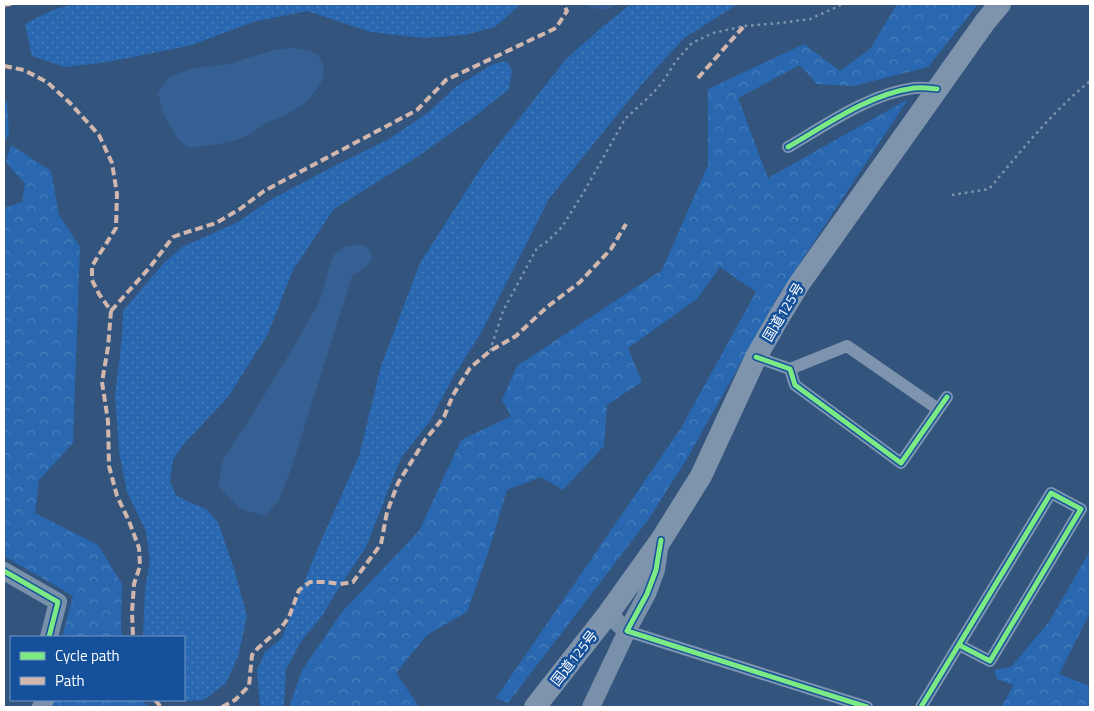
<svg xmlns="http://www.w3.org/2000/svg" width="1094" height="711" font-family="'Titillium Web','Noto Sans JP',sans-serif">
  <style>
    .grass { fill: url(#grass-dots) }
    .forest { fill: url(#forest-crowns) }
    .water { fill: #366094 }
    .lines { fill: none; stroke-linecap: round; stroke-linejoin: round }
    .path { stroke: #7e94ae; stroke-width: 2.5; stroke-dasharray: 2.5 4; stroke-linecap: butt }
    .street { stroke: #7e94ae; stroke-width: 12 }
    .secondary { stroke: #7990aa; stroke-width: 18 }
    .highway { stroke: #7e93ac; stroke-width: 22 }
    .quiet { stroke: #d1b7ad; stroke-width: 4; stroke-dasharray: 8 4; stroke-linecap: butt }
    .cycleway-casing { stroke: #15519a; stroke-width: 8 }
    .cycleway { stroke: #7ce984; stroke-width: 5 }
    .labels { text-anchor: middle; stroke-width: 5; stroke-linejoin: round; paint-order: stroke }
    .street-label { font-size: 14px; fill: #fff; stroke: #15519a }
  </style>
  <defs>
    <pattern id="grass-dots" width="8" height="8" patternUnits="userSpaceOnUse" patternTransform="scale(1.25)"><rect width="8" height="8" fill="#2968b0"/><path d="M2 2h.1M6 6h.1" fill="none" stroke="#497fbc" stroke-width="1.8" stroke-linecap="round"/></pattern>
    <pattern id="forest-crowns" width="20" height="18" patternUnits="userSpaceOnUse" patternTransform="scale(1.25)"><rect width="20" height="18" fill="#2968b0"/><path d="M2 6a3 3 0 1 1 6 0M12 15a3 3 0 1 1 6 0" fill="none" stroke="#497fbc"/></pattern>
  </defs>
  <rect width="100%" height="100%" fill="#33547c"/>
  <g class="grass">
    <path d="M78 4H521L495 27 464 35 424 38 371 32 307 11 253 22 192 45 108 62 65 67 32 56 25 24C42 15 58 6 78 4Z"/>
    <polygon points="631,4 738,4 684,38 643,83 549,199 481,333 455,374 430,421 401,458 366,547 330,602 323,615 302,640 286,669 284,707 260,707 257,670 265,652 282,638 317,550 359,456 381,366 420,263 484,163 566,59 602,27"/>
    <polygon points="506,61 512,70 509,89 478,114 417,157 334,209 293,270 268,334 228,397 184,444 173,460 170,481 176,495 189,502 206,509 218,522 235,572 247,616 238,657 226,683 204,700 173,702 172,700 184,700 184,637 143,637 145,588 150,561 146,531 127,492 119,451 115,394 122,338 123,311 162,265 182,247 236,223 272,199 338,164 389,139 430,111 454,88 493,64"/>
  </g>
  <g class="forest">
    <polygon points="897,4 978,4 928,67 854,86 817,84 800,65 738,98 768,178 908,99 777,298 688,457 648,520 508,703 496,698 681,428 756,292 720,267 697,299 628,348 642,382 607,405 604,446 563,490 541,477 507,490 490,547 467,612 427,635 396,673 419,707 289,707 302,670 342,612 419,531 461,440 511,416 502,400 517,366 662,270 708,165 708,89 804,44 840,71 870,49"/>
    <polygon points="4,101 7,102 9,133 4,144"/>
    <polygon points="11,145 51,171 59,215 80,247 73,443 39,480 35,513 98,545 122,584 121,631 123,637 62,637 73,596 4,556 4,208 22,202 25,184 6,162"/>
    <polygon points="1090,551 1090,613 1059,674 1090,686 1090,707 1001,707 1014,685 997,679 994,670 1011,667 1049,622"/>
    <polygon points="54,700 142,700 149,707 52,707"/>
  </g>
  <g class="water">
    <path d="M585 4H619C606 11 598 11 585 4Z"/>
    <polygon points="295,48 310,51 318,55 324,67 323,79 317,89 304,104 286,115 264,124 251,134 239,139 219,144 189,148 179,141 163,113 158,93 168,77 194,68 231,64 244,59 278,49"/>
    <polygon points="359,244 368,248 373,257 366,267 352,276 291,469 279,500 265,516 240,509 218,486 223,459 249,420 299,338 320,300 333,255 345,247"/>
  </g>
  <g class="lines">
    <g class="path">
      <path d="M952 195 989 189C1021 151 1052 112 1090 81"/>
      <polyline points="490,351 503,311 537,248 548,241 562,227 585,190 625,119 652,94 662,83 676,61 692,43 713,33 744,26 780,23 810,19 839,6 841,4"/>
    </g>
    <g class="street">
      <path d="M788 147C826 125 869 94 914 88 921 87 929 88 937 89"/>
      <polyline points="756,357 790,369 795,385 901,463 947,397"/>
      <polyline points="790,369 847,346 938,409"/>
      <polyline points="627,631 867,707"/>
      <polyline points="921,707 1051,493 1081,509 990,661 959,645"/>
    </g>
    <g class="secondary">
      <polyline points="4,571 58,602 49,637"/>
      <polyline points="627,631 647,594 656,570 660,543"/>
      <polyline points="41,707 45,700"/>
      <polyline points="591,707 627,631 608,614"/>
    </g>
    <polyline class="highway" points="535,707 608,614 661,540 701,476 756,357 779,317 799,284 985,22 1000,4"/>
    <g class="quiet">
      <polyline points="4,5 11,4"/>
      <polyline points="4,66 24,70 47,82 70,103 99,135 112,163 117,194 116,228 92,266 92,280 99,294 111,311 108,347 102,382 108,421 109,466 117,496 129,521 139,548 140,566 134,584 132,612 133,637"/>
      <polyline points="698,78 744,26"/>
      <polyline points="111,311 150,267 173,237 181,234 216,223 240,209 264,191 417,110 446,80 556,28 567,11 563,4"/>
      <polyline points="155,700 161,707"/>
      <polyline points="222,707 235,700 249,686 252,655 258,648 281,628 289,617 299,590 310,582 325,582 340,584 353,582 381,544 387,512 398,483 425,440 444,417 453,395 470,368 490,351 516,336 547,307 580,282 611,249 626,224"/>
    </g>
    <defs>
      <g id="cycleway">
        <path d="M788 147C826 125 869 94 914 88 921 87 929 88 937 89"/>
        <polyline points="756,357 790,369 795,385 901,463 947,397"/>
        <polyline points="661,540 656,570 647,594 627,631 867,707"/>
        <polyline points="4,571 58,602 49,637"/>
        <polyline points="921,707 1051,493 1081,509 990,661 959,645"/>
      </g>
    </defs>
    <use href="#cycleway" class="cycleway-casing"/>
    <use href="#cycleway" class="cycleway"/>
  </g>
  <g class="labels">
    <g class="street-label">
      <text transform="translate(783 312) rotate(-59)" y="5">国道125号</text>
      <text transform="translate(574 658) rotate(-52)" y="5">国道125号</text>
    </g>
  </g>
  <rect width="1094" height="711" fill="none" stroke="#ffffff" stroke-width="10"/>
  <rect x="10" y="636" width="175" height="65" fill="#15519a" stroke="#7397c2"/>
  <rect x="20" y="652" width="25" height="8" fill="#7ce984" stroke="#7397c2"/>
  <text x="55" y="661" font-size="15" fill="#ffffff">Cycle path</text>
  <rect x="20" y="677" width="25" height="8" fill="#d1b7ad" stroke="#7397c2"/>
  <text x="55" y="686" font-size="15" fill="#ffffff">Path</text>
</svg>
